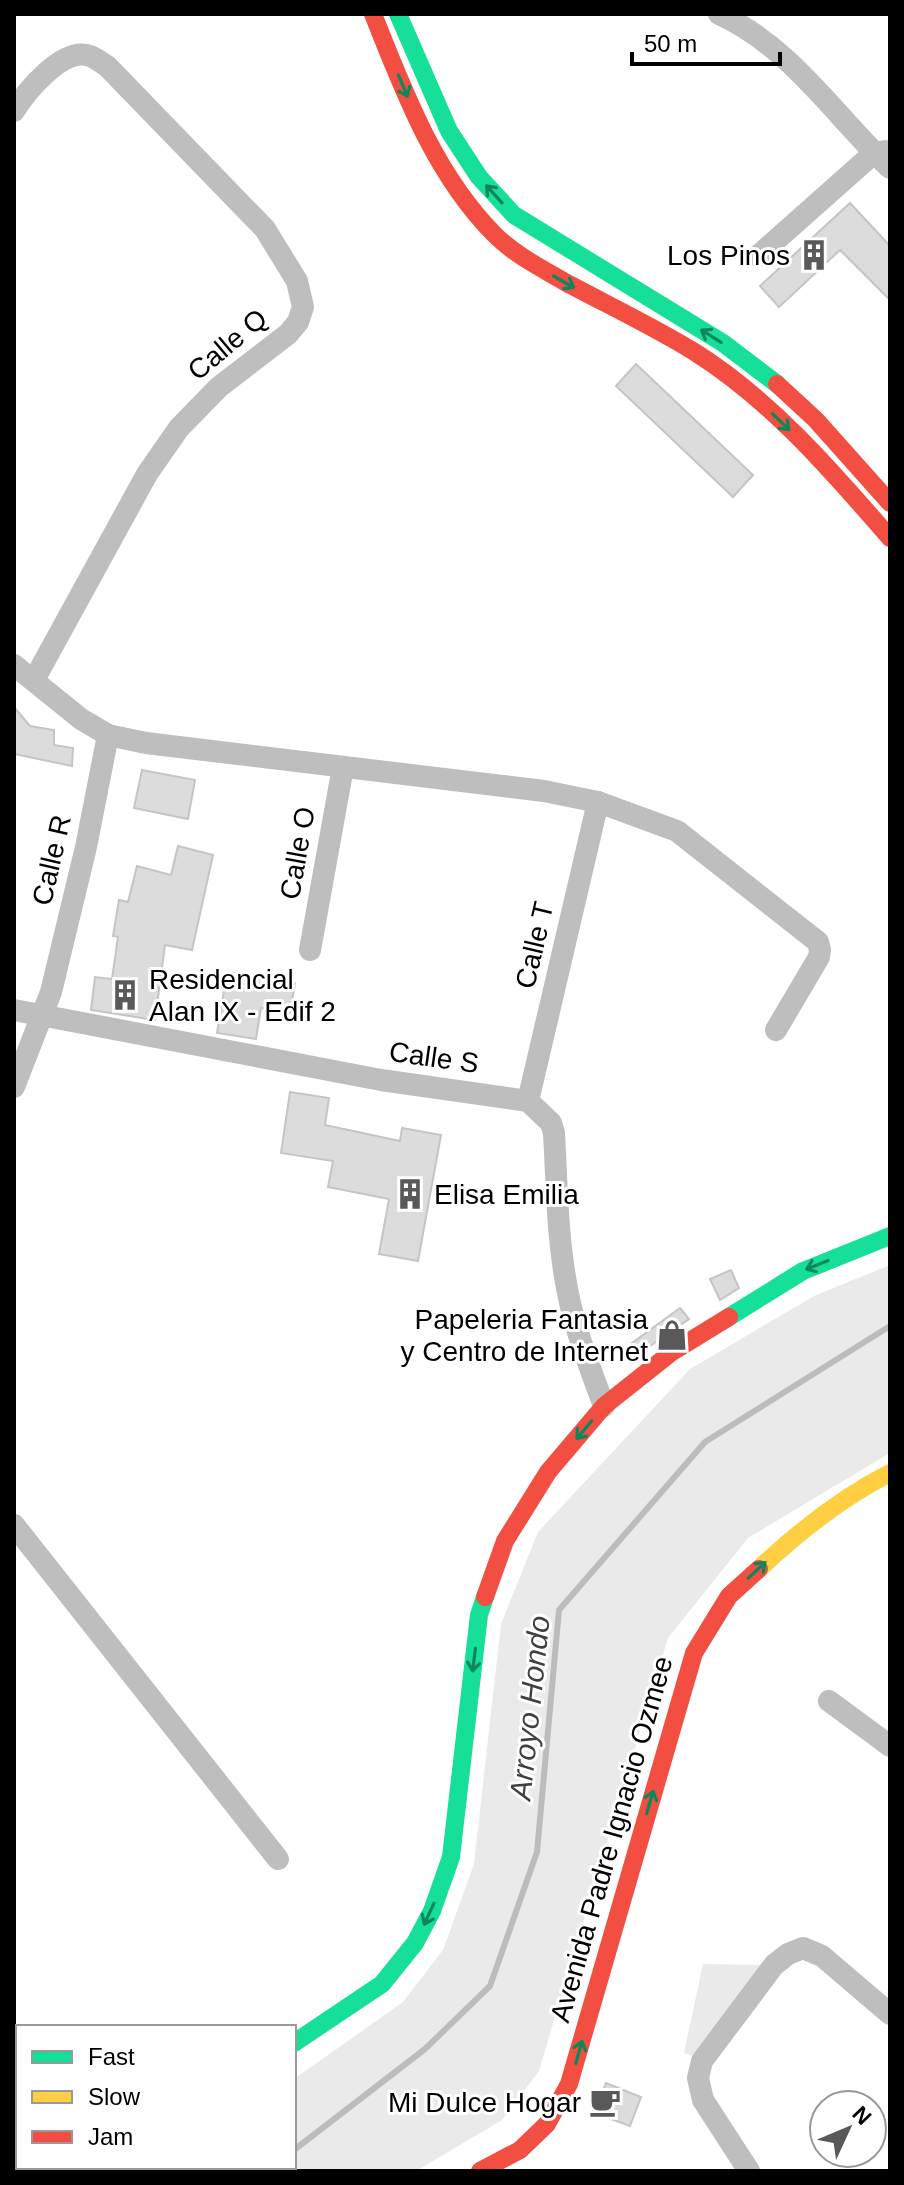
<svg xmlns="http://www.w3.org/2000/svg" width="904" height="2185" font-family="Arial,sans-serif">
  <style>
    .green { fill: #eaeaea }
    .lines { fill: none; stroke-linecap: round; stroke-linejoin: round }
    .stream { stroke: #bcbcbc; stroke-width: 6 }
    .building { fill: #dcdcdc; stroke: #c5c5c5; stroke-width: 2 }
    .street { stroke: #bebebe; stroke-width: 22 }
    .fast { stroke: #16e098; stroke-width: 18 }
    .slow { stroke: #ffcf43; stroke-width: 18 }
    .jam { stroke: #f24e42; stroke-width: 18 }
    .oneway { stroke: #0d865b }
    .labels { text-anchor: middle; stroke-width: 6; stroke-linejoin: round; paint-order: stroke }
    .poi-label { font-size: 28px; fill: #000; stroke: #fff; text-anchor: end }
    .street-label { font-size: 28px; fill: #000; stroke: #fff }
    .water-label { font-size: 30px; font-style: italic; fill: #404040; stroke: #fff }
  </style>
  <rect width="100%" height="100%" fill="#fff"/>
  <g class="green">
    <polygon points="890,1265 890,1453 748,1538 668,1638 539,2071 502,2120 416,2171 167,2171 169,2167 294,2167 294,2079 403,2002 443,1950 474,1864 501,1624 538,1532 690,1369 814,1296"/>
    <polygon points="703,1964 765,1965 693,2056 684,2053"/>
  </g>
  <g class="lines">
    <g class="stream">
      <polyline points="294,2150 425,2049 490,1986 537,1852 559,1610 705,1442 890,1326"/>
      <polyline points="267,2171 272,2167"/>
    </g>
  </g>
  <g class="building">
    <polygon points="850,203 890,246 890,300 840,250 779,307 760,286"/>
    <polygon points="636,364 753,475 733,497 616,386"/>
    <polygon points="14,707 30,726 54,730 54,745 73,748 72,766 14,754"/>
    <polygon points="142,770 195,780 188,819 134,808"/>
    <polygon points="178,846 213,855 192,950 165,945 155,1020 91,1010 95,977 112,979 118,937 113,936 119,900 128,902 137,866 171,875"/>
    <polygon points="227,972 295,983 290,1013 261,1008 256,1039 217,1033"/>
    <polygon points="290,1092 329,1098 325,1125 400,1141 402,1128 441,1135 418,1261 379,1254 389,1199 328,1187 333,1161 281,1153"/>
    <polygon points="731,1270 739,1288 720,1300 710,1279"/>
    <polygon points="680,1308 689,1319 640,1353 632,1343"/>
    <polygon points="606,2083 641,2097 630,2126 594,2113"/>
  </g>
  <g class="lines">
    <g class="street">
      <path d="M719 14C790 46 835 116 890 168"/>
      <path d="M14 111C26 92 63 46 90 56 96 58 102 63 107 66L265 229 297 281 303 307 298 322 288 334 219 387 179 428 147 474 34 680"/>
      <polyline points="758,256 874,153 885,151"/>
      <polyline points="14,665 81,719 108,735 146,743 544,791 598,802 677,831 818,942 820,950 819,957 776,1030"/>
      <polyline points="310,950 343,767"/>
      <path d="M14 1010 381 1080 528 1101 551 1123 554 1133C557 1185 557 1237 567 1288 574 1328 590 1368 604 1406"/>
      <polyline points="14,1087 51,992 86,847 108,735"/>
      <polyline points="528,1101 598,802"/>
      <polyline points="14,1525 278,1859"/>
      <polyline points="829,1701 890,1746"/>
      <polyline points="14,2153 18,2152"/>
      <polyline points="749,2171 703,2100 698,2078 702,2061 774,1965 788,1954 803,1948 822,1956 890,2014"/>
    </g>
    <g class="fast">
      <polyline points="398,14 449,131 479,177 514,215 723,343 777,384"/>
      <polyline points="729,1317 803,1271 890,1236"/>
      <polyline points="294,2043 382,1984 415,1943 432,1911 451,1857 479,1615 485,1597"/>
      <polyline points="141,2171 144,2167"/>
    </g>
    <path class="slow" d="M759 1569C797 1533 843 1497 890 1473"/>
    <g class="jam">
      <path d="M373 14C404 92 435 175 495 235 515 255 541 268 565 282 608 305 652 326 693 351 770 399 831 470 890 538"/>
      <polyline points="777,384 816,420 890,503"/>
      <polyline points="485,1597 505,1541 548,1472 604,1406 672,1352 729,1317"/>
      <polyline points="480,2171 520,2150 547,2124 569,2084 694,1653 729,1596 759,1569"/>
    </g>
  </g>
  <defs><path id="oneway-shaft" d="M-6 0H5M1.5-3L5.5 0L1.5 3" fill="none" stroke-width="1.6" stroke-linecap="round" stroke-linejoin="round" transform="scale(2)"/></defs>
  <g class="oneway">
    <use href="#oneway-shaft" transform="translate(403 86) rotate(67)"/>
    <use href="#oneway-shaft" transform="translate(494 194) rotate(-132)"/>
    <use href="#oneway-shaft" transform="translate(564 282) rotate(30)"/>
    <use href="#oneway-shaft" transform="translate(711 336) rotate(-148)"/>
    <use href="#oneway-shaft" transform="translate(781 422) rotate(44)"/>
    <use href="#oneway-shaft" transform="translate(817 1265) rotate(158)"/>
    <use href="#oneway-shaft" transform="translate(584 1430) rotate(130)"/>
    <use href="#oneway-shaft" transform="translate(757 1570) rotate(-43)"/>
    <use href="#oneway-shaft" transform="translate(474 1660) rotate(97)"/>
    <use href="#oneway-shaft" transform="translate(650 1802) rotate(-74)"/>
    <use href="#oneway-shaft" transform="translate(429 1914) rotate(115)"/>
    <use href="#oneway-shaft" transform="translate(579 2052) rotate(-74)"/>
  </g>
  <defs>
    <symbol id="building-bare" viewBox="-9 -9 18 18"><path d="M-4-6H4V6H1V3H-1V6H-4ZM-2.5-4.3h1.7v1.8h-1.7ZM.8-4.3h1.7v1.8H.8ZM-2.5-1h1.7V.8h-1.7ZM.8-1h1.7V.8H.8Z" fill="#595959" stroke="#fff" stroke-width="2.5" paint-order="stroke"/></symbol>
    <symbol id="shop-bare" viewBox="-9 -9 18 18"><path d="M-5-2.5h2.3a2.7 3.5 0 0 1 5.4 0H5L5.5 6h-11ZM-1.5-2.5h3a1.5 2.3 0 0 0-3 0Z" fill="#595959" stroke="#fff" stroke-width="2.5" paint-order="stroke"/></symbol>
    <symbol id="cafe-bare" viewBox="-9 -9 18 18"><path d="M-5.5-4.5H6V0H3Q3 3.5 0 3.5H-2.5Q-5.5 3.5-5.5 0ZM3-3.2v2h1.7v-2ZM-6 4.5H4V6H-6Z" fill="#595959" stroke="#fff" stroke-width="2.5" paint-order="stroke"/></symbol>
  </defs>
  <g fill-rule="evenodd">
    <use href="#building-bare" x="792" y="233" width="44" height="44"/>
    <use href="#building-bare" x="103" y="973" width="44" height="44"/>
    <use href="#building-bare" x="388" y="1172" width="44" height="44"/>
    <use href="#shop-bare" x="650" y="1313" width="44" height="44"/>
    <use href="#cafe-bare" x="583" y="2080" width="44" height="44"/>
  </g>
  <g class="labels">
    <g class="poi-label">
      <text x="790" y="265">Los Pinos</text>
      <text x="149" y="989" text-anchor="start">Residencial<tspan x="149" dy="32">Alan IX - Edif 2</tspan></text>
      <text x="434" y="1204" text-anchor="start">Elisa Emilia</text>
      <text x="648" y="1329">Papeleria Fantasia<tspan x="648" dy="32">y Centro de Internet</tspan></text>
      <text x="581" y="2112">Mi Dulce Hogar</text>
    </g>
    <g class="street-label">
      <text transform="translate(227 344) rotate(-40)" y="10">Calle Q</text>
      <text transform="translate(297 853) rotate(-80)" y="10">Calle O</text>
      <text transform="translate(51 860) rotate(-77)" y="10">Calle R</text>
      <text transform="translate(534 945) rotate(-77)" y="10">Calle T</text>
      <text transform="translate(434 1057) rotate(8)" y="10">Calle S</text>
      <text transform="translate(611 1839) rotate(-74)" y="10">Avenida Padre Ignacio Ozmee</text>
    </g>
    <g class="water-label">
      <text transform="translate(530 1708) rotate(-84)" y="10">Arroyo Hondo</text>
    </g>
  </g>
  <rect width="904" height="2185" fill="none" stroke="#000000" stroke-width="32"/>
  <rect x="16" y="2025" width="280" height="144" fill="#ffffff" stroke="#999999" stroke-width="2"/>
  <rect x="32" y="2051" width="40" height="12" fill="#16e098" stroke="#999999" stroke-width="2"/>
  <text x="88" y="2065" font-size="24" fill="#000000">Fast</text>
  <rect x="32" y="2091" width="40" height="12" fill="#ffcf43" stroke="#999999" stroke-width="2"/>
  <text x="88" y="2105" font-size="24" fill="#000000">Slow</text>
  <rect x="32" y="2131" width="40" height="12" fill="#f24e42" stroke="#999999" stroke-width="2"/>
  <text x="88" y="2145" font-size="24" fill="#000000">Jam</text>
  <g transform="translate(848 2129) rotate(46)"><circle r="38" fill="#ffffff" stroke="#999999" stroke-width="2"/>
  <path d="M0-6L14 30L0 20L-14 30Z" fill="#595959"/>
  <text y="-12" font-size="22" font-weight="bold" text-anchor="middle" fill="#000000">N</text>
  </g>
  <path d="M632 52v12h148v-12" fill="none" stroke="#000000" stroke-width="4"/>
  <text x="644" y="52" font-size="24" fill="#000000" stroke="#ffffff" stroke-width="6" paint-order="stroke">50 m</text>
</svg>
